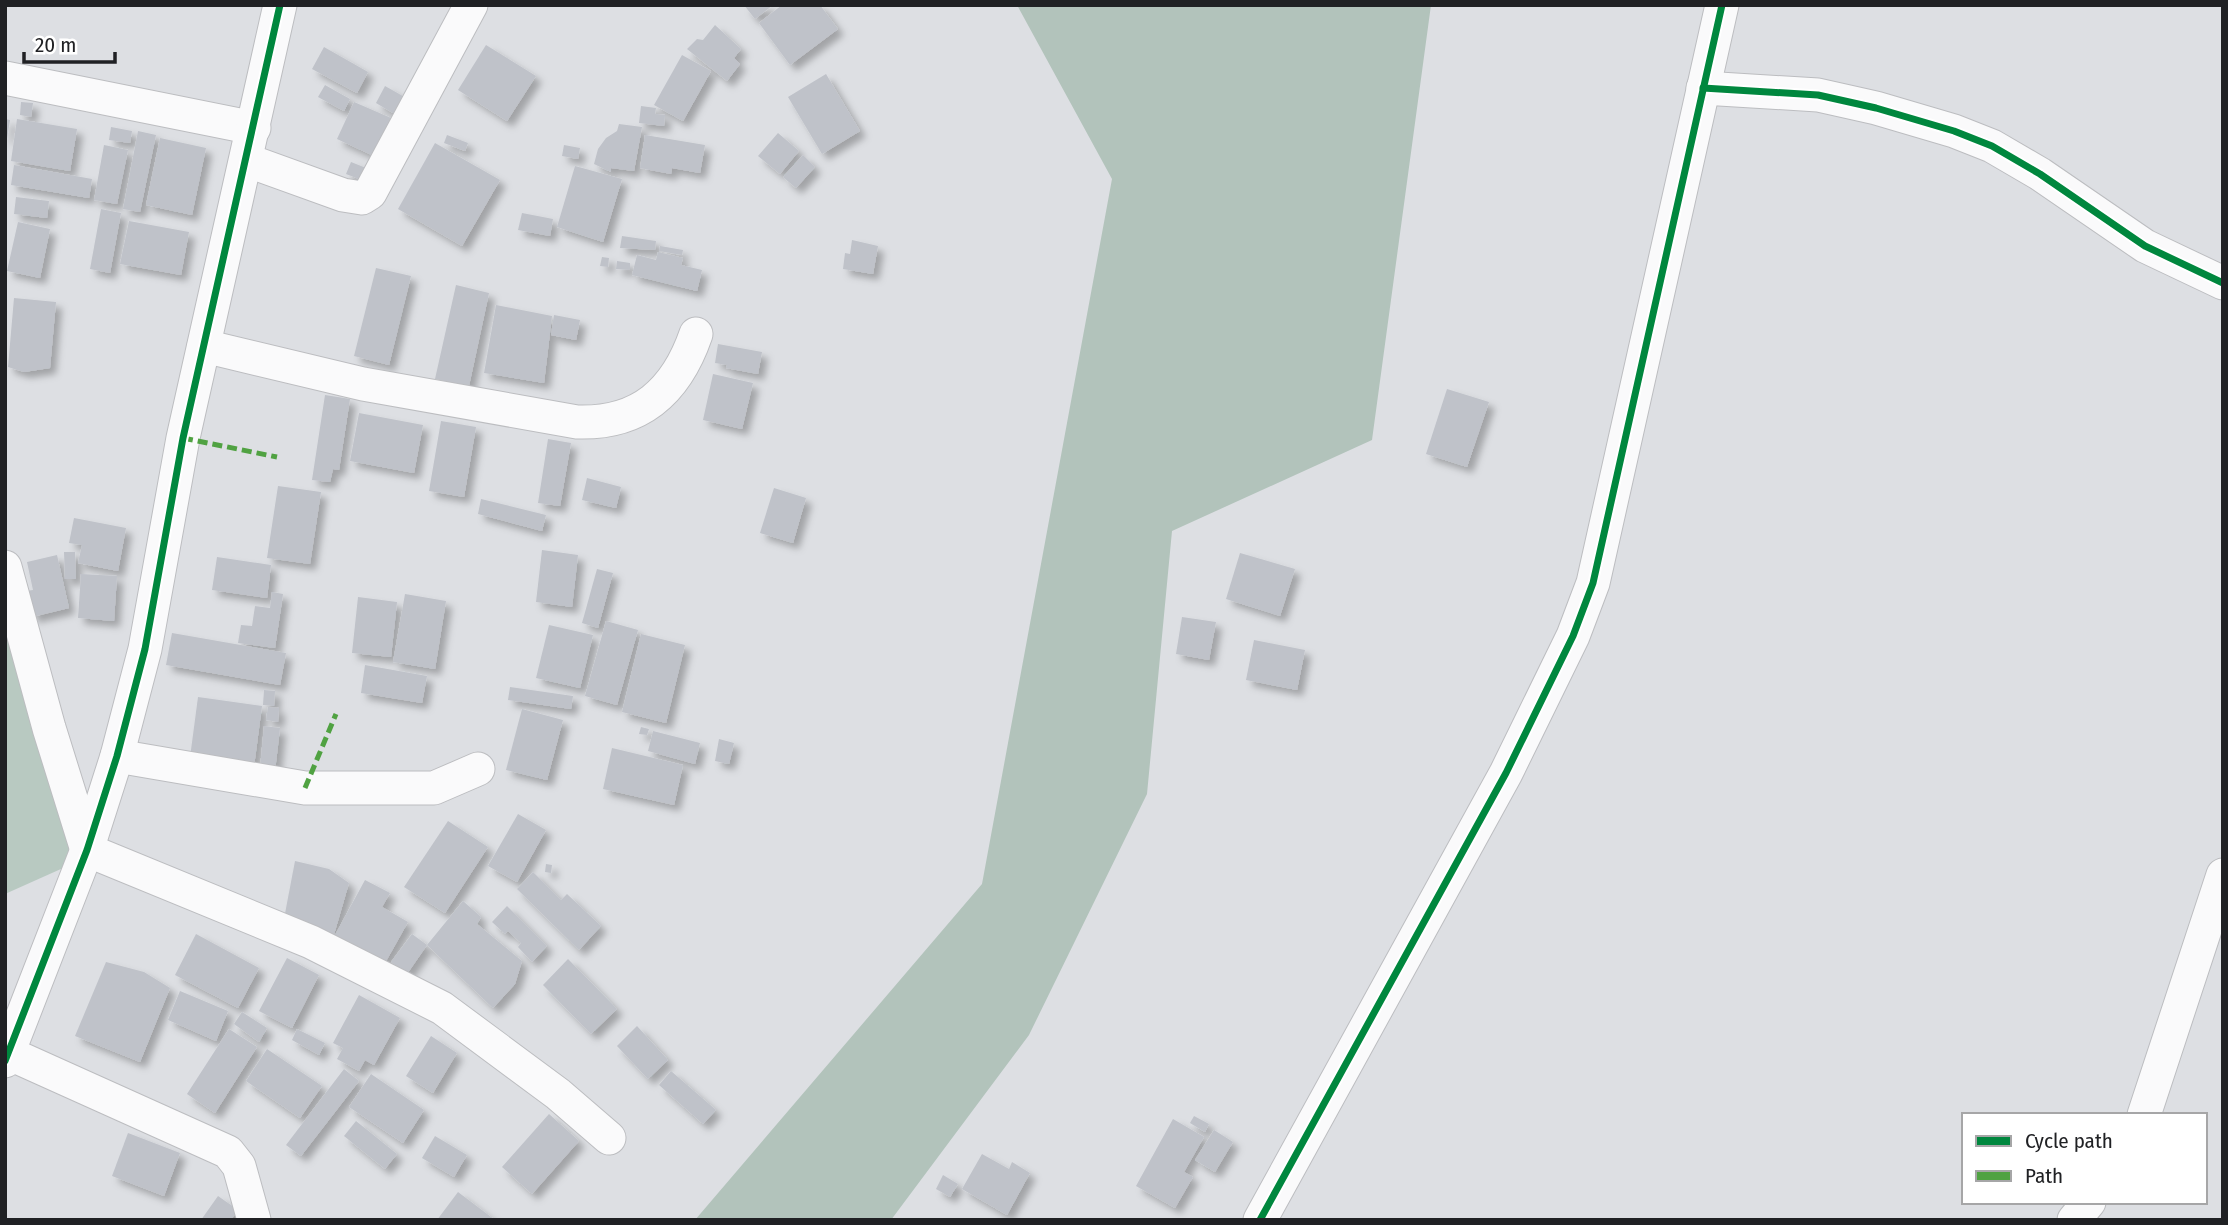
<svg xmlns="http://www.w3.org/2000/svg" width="2228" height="1225" font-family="'Fira Sans Condensed',sans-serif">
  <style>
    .green { fill: #b8c9c1 }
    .forest { fill: #b2c3bb }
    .building { fill: #bfc2c9; filter: url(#shadow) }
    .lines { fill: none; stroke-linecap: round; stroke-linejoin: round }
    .minor-casing { stroke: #bcbdc0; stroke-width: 35 }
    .minor { stroke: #fafafb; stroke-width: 33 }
    .quiet { stroke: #50a242; stroke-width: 5; stroke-dasharray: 10 5; stroke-linecap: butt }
    .cycleway-casing { stroke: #fff; stroke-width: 11 }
    .cycleway { stroke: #00873e; stroke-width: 7 }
  </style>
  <defs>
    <filter id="shadow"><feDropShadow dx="6" dy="6" stdDeviation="3.5" flood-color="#0004"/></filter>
  </defs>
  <rect width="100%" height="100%" fill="#dddfe3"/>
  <polygon class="green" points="5,556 81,860 5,894"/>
  <polygon class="forest" points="1017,5 1431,5 1372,440 1172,531 1147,794 1029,1035 891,1220 695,1220 982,884 1112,179"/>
  <g class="building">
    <polygon points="744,5 773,5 755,19"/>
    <polygon points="782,5 820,5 838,29 790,65 759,23"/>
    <polygon points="715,25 741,49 734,58 740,64 727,81 687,49 697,39 703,40"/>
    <polygon points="486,45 536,76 507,121 458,90"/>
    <polygon points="324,47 368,72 357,93 312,69"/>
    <polygon points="682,55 711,71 683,121 654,105"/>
    <polygon points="826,74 860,131 822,154 788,97"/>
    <polygon points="325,85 350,99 344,111 318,97"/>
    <polygon points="385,86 408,99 398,116 376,103"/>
    <polygon points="21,102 33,103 31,117 20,115"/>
    <polygon points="354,102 391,118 374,156 337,139"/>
    <polygon points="641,106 656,108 655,114 665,115 664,126 639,123"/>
    <polygon points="5,119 10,120 7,139 5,139"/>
    <polygon points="17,119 77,129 70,171 11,161"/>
    <polygon points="619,124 642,127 634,171 611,168 611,172 594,164 598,149 606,138 617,131"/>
    <polygon points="111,127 132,131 130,143 109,140"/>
    <polygon points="138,131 156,135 140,212 123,209"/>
    <polygon points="778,133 799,151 780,174 758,156"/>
    <polygon points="447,135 468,143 465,151 444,143"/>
    <polygon points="645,135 705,145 700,173 672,168 671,174 640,168"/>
    <polygon points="160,138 206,148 192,215 146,205"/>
    <polygon points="435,143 500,180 462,246 398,209"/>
    <polygon points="104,145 128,150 117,204 94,200"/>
    <polygon points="564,145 580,148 578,159 562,156"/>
    <polygon points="803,155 815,167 796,188 783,177"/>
    <polygon points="351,162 371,170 367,182 346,174"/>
    <polygon points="14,165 92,179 89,198 11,185"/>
    <polygon points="575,166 622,179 603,242 557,227"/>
    <polygon points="16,197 49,201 47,218 14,214"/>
    <polygon points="101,209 121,213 110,273 90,269"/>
    <polygon points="522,213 553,219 550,236 518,230"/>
    <polygon points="129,221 189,232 181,275 120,264"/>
    <polygon points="18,222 50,229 40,278 7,271"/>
    <polygon points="622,236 656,241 655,250 620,248"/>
    <polygon points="852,240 878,246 873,274 843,269 845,253 850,254"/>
    <polygon points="660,246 683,250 682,255 659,251"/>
    <polygon points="658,252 683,258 681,265 702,270 697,291 632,275 637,255 656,260"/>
    <polygon points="602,257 609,258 608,267 600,266"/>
    <polygon points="617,261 630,263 630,270 616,269"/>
    <polygon points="376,268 411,276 389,365 354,356"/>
    <polygon points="456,285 489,293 469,386 435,379"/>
    <polygon points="14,298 56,302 50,368 24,372 8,367"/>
    <polygon points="496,305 552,316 544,383 484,373"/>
    <polygon points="554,315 580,320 576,340 551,335"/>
    <polygon points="718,344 762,352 758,374 726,368 727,365 715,363"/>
    <polygon points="713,374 753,383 742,429 703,420"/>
    <polygon points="1447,389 1489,402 1467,467 1426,454"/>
    <polygon points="325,395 350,399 339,470 333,469 330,482 312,480"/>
    <polygon points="359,413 423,425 414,473 350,461"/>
    <polygon points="441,421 476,427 464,497 429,491"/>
    <polygon points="548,439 571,443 560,506 538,503"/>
    <polygon points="587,478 621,487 616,508 582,500"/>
    <polygon points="278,486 321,492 310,564 267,558"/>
    <polygon points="774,488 806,498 793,543 760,533"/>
    <polygon points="481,499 546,515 542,531 478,514"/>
    <polygon points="74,518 126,528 118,571 78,563 82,545 69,543"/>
    <polygon points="542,550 578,555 572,607 536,602"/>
    <polygon points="64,552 75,552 76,579 65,579"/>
    <polygon points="1240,553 1295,569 1280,616 1226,599"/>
    <polygon points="57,555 69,608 32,617 26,591 33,590 27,562"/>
    <polygon points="217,557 271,565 267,598 212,590"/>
    <polygon points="597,569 613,573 598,628 582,623"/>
    <polygon points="81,574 117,576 114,621 78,618"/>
    <polygon points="272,592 283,594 275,648 238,643 241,625 252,626 255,606 270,608"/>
    <polygon points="405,594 446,601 435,669 393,662"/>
    <polygon points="358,597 397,602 391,657 352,653"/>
    <polygon points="1182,617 1216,622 1209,660 1176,654"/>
    <polygon points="606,621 638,630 617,705 585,696"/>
    <polygon points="549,625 593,635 580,688 536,678"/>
    <polygon points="172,633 286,653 280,685 166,665"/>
    <polygon points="641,634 685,645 666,723 622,712"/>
    <polygon points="1254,640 1305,650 1297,690 1246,680"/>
    <polygon points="365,665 427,676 422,703 361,693"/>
    <polygon points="510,687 573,696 571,709 508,700"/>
    <polygon points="264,690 275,691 274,706 263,705"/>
    <polygon points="198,697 262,706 253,774 189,765"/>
    <polygon points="268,707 279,708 278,722 266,720"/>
    <polygon points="522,709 563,720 547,780 506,770"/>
    <polygon points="264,726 280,728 274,780 259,779"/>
    <polygon points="641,727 649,729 647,735 639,734"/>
    <polygon points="653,731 700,743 695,764 648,751"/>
    <polygon points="719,739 734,743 729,764 715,761"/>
    <polygon points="612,748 683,765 674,805 603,789"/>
    <polygon points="518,814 546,830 517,882 488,866"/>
    <polygon points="448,821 488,847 445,913 404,887"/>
    <polygon points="295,861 329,869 349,883 333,938 283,924"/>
    <polygon points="546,864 552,865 551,873 545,872"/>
    <polygon points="533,872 561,900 567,894 601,926 579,950 517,889"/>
    <polygon points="365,880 390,893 382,907 408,922 385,963 335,935"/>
    <polygon points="463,901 481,917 477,924 522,961 515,984 493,1008 427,945"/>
    <polygon points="507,906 547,946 532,962 518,947 521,943 508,931 505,934 492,922"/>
    <polygon points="196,934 259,968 238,1008 175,975"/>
    <polygon points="412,934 427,945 407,974 391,962"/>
    <polygon points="287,958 319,975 292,1028 259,1011"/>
    <polygon points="568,959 617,1009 591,1034 543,985"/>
    <polygon points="106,962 144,972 170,988 140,1062 75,1036"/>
    <polygon points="180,991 228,1011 216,1041 168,1020"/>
    <polygon points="359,995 400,1018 374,1065 365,1060 359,1071 337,1059 343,1048 333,1043"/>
    <polygon points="242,1012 267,1028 259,1042 234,1024"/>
    <polygon points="637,1026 668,1060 648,1079 617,1046"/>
    <polygon points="229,1029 257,1047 215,1113 187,1094"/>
    <polygon points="297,1029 325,1043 319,1055 292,1040"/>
    <polygon points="431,1036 457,1053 433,1093 406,1076"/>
    <polygon points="267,1049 322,1086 300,1118 246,1081"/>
    <polygon points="344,1069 359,1081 301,1156 286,1145"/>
    <polygon points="671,1071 716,1110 703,1124 659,1085"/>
    <polygon points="371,1074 424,1110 403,1143 349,1107"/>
    <polygon points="549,1114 579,1141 532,1194 502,1167"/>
    <polygon points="1194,1116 1209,1124 1205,1132 1190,1123"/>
    <polygon points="1173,1119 1204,1137 1184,1172 1193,1177 1175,1208 1136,1186"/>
    <polygon points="356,1121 397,1154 385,1169 344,1136"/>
    <polygon points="1214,1130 1233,1142 1215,1172 1195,1160"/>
    <polygon points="128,1133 180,1153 164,1196 112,1176"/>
    <polygon points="435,1136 467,1155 454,1177 422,1158"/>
    <polygon points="982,1154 1009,1169 1012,1162 1030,1173 1007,1215 962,1189"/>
    <polygon points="943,1175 958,1184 950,1197 936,1189"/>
    <polygon points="458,1192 495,1220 437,1220"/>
    <polygon points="218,1196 238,1210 231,1220 201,1220"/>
  </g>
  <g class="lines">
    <defs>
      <g id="minor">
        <polyline points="5,78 254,128"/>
        <polyline points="1703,88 1818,95 1876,108 1954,131 1992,146 2040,174 2145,246 2223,283"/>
        <polyline points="246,160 343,195 362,198 370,193 471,5"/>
        <path d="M204 346 363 384 577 422C640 424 676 392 696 334"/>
        <polyline points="5,567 49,728 87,850 311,942 442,1008 558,1094 609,1138"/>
        <polyline points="117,756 305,788 434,788 478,769"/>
        <polyline points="8,1053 228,1152 239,1166 254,1220"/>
        <polyline points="5,1061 87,850 117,756 145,649 183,438 280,5"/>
        <polyline points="2144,1115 2223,875"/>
        <polyline points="1260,1220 1506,773 1573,636 1593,583 1722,5"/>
        <polyline points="2074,1220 2089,1202"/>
      </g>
    </defs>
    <use href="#minor" class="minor-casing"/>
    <use href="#minor" class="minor"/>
    <g class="quiet">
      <polyline points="183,438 277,457"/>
      <polyline points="305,788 336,714"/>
    </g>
    <defs>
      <g id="cycleway">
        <polyline points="1703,88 1818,95 1876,108 1954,131 1992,146 2040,174 2145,246 2223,283"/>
        <polyline points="5,1061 87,850 117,756 145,649 183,438 280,5"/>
        <polyline points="1260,1220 1506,773 1573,636 1593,583 1722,5"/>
      </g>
    </defs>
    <use href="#cycleway" class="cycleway-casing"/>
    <use href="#cycleway" class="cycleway"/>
  </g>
  <rect width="2228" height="1225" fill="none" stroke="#202124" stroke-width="14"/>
  <rect x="1962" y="1113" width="245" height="91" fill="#ffffff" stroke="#a6a6a7" stroke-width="2"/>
  <rect x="1976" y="1136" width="35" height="10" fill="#00873e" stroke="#a6a6a7" stroke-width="2"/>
  <text x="2025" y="1148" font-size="21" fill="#202124">Cycle path</text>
  <rect x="1976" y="1171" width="35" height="10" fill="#50a242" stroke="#a6a6a7" stroke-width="2"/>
  <text x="2025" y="1183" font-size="21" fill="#202124">Path</text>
  <path d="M24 52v10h91v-10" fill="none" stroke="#202124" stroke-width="3.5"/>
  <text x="35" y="52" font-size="21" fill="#202124" stroke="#ffffff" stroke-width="5" paint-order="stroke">20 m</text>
</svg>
